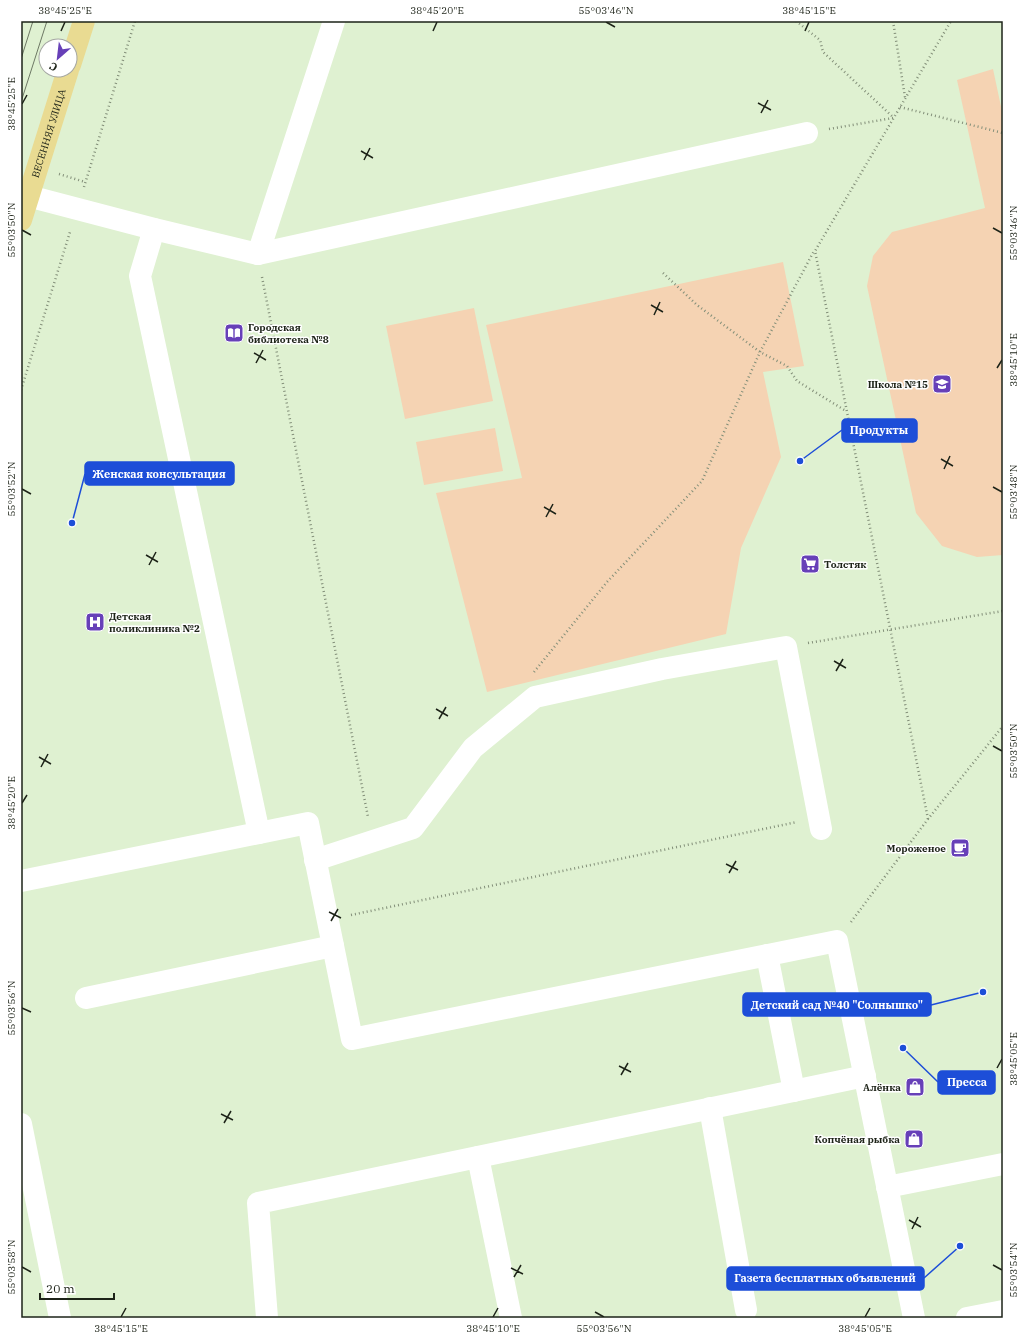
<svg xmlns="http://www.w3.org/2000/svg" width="1024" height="1339" font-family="'IBM Plex Serif',serif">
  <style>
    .green { fill: #f5d3b3 }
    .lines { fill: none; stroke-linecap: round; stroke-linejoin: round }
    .path { stroke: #838f79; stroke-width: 2.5; stroke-dasharray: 1 3; stroke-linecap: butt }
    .minor { stroke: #fff; stroke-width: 22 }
    .major { stroke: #e9db92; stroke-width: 22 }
    .tram { stroke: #6d7864; stroke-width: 1 }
    .ticks { fill: none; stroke: #1d2318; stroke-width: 1.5 }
    .labels { text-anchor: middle; stroke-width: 3; stroke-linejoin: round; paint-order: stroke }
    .street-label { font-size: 10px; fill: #1d2318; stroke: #fff }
    .poi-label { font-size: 10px; font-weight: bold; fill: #1d2318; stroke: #fff; text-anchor: end }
    .leader { fill: none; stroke: #1d4ed8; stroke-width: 1.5 }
    .callout-dot { fill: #1d4ed8; stroke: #fff; stroke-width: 1.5 }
    .callout { fill: #1d4ed8; stroke: #1d4ed8; stroke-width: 1.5 }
    .callout-label { font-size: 11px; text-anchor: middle; font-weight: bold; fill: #fff }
    .neatline { fill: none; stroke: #1d2318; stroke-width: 1.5 }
    .ticks-label { font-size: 10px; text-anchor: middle; fill: #1d2318 }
  </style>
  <rect width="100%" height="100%" fill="#dff1d1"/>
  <g class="green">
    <polygon points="993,69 1003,116 1003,555 977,557 942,546 916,513 867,286 873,256 892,232 985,208 957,80"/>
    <polygon points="783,262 804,366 763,372 781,457 741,548 726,634 487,692 436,493 522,478 486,325"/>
    <polygon points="474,308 493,401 405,419 386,326"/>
    <polygon points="495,428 503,471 424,485 416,442"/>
  </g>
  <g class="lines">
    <g class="path">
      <polyline points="796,21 820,40 823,52 893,117"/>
      <polyline points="893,21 905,97"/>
      <polyline points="900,107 1003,133"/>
      <polyline points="829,129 893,118"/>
      <polyline points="59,174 85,182"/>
      <polyline points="84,187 135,21"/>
      <polyline points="663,273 697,305 760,352 787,366 797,381 846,411"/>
      <polyline points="262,277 368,817"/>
      <polyline points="21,390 70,232"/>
      <polyline points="808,643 1003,611"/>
      <polyline points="534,672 607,582 702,481 760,352 814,251"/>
      <polyline points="928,819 815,251 951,21"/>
      <polyline points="351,915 797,822"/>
      <polyline points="851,922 928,819 1003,726"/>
    </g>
    <g class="minor">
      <polyline points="28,196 154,229 258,254 807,133"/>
      <polyline points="154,229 140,276 259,833"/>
      <polyline points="258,254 334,21"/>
      <polyline points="315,860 413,828 473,748 535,697 662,669 786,647 821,829"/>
      <polyline points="21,881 308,823 352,1039 837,941 914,1318"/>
      <polyline points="767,955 794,1091"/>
      <polyline points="86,998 333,946"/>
      <polyline points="710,1108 746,1310"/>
      <polyline points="21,1124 60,1318"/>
      <polyline points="478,1157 511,1318"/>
      <polyline points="887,1187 1003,1164"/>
      <polyline points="267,1318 258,1203 865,1076"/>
      <polyline points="967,1318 1003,1311"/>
    </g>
    <g class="major">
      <polyline points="70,65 84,21"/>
      <path id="s1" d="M21 220 68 70"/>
    </g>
    <g class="tram">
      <polyline points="21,59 33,21"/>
      <polyline points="21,102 47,21"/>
    </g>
  </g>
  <path class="ticks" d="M606 22 615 27M61 31 65 22M433 31 437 22M805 31 809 22M758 103 771 110M22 104 27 95M761 113 768 100M361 151 373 158M364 160 370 148M993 228 1002 233M22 230 31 235M651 305 663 312M654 315 660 302M254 353 266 360M256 363 263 350M997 368 1002 360M941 459 953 466M944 469 950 456M993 487 1002 492M22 489 31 494M544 507 556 514M546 517 553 504M146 555 158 562M149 565 156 552M834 661 846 668M836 671 843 659M436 709 448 716M439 719 446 707M993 746 1002 751M39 757 51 764M41 767 48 754M22 803 27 795M726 864 738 870M729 873 736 861M329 912 341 918M331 921 338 909M22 1008 31 1012M619 1066 631 1072M997 1068 1002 1059M621 1075 628 1063M221 1114 233 1120M224 1123 231 1111M909 1220 921 1227M912 1229 918 1217M993 1265 1002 1270M22 1267 31 1272M511 1268 523 1274M514 1277 521 1265M595 1312 604 1317M121 1317 126 1308M493 1317 498 1308M865 1317 870 1308"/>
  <defs>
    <symbol id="library-square" viewBox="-11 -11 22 22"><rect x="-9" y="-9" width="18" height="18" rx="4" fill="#6740b8" stroke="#fff"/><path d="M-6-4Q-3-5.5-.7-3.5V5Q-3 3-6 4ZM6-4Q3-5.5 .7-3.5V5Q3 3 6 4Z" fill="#fff"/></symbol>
    <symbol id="school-square" viewBox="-11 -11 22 22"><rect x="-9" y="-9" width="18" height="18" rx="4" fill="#6740b8" stroke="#fff"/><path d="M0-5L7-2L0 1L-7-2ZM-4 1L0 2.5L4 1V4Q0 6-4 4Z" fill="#fff"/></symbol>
    <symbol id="supermarket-square" viewBox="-11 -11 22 22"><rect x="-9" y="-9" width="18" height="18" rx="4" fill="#6740b8" stroke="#fff"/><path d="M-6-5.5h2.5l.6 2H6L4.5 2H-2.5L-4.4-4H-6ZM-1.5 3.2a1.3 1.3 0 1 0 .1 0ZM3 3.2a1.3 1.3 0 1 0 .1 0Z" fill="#fff"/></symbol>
    <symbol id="hospital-square" viewBox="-11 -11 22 22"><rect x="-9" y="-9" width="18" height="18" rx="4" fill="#6740b8" stroke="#fff"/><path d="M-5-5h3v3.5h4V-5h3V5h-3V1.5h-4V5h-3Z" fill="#fff"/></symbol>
    <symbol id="cafe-square" viewBox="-11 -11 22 22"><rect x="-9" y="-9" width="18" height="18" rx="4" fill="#6740b8" stroke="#fff"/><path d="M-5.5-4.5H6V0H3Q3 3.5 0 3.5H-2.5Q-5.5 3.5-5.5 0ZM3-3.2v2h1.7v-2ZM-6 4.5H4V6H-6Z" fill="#fff"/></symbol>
    <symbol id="shop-square" viewBox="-11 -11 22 22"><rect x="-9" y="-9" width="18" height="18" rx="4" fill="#6740b8" stroke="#fff"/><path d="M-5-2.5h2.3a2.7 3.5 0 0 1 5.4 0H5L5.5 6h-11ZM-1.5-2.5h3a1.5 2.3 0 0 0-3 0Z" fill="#fff"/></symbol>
  </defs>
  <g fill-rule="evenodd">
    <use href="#library-square" x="223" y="322" width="22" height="22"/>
    <use href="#school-square" x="931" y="373" width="22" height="22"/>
    <use href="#supermarket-square" x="799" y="553" width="22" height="22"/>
    <use href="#hospital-square" x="84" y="611" width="22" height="22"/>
    <use href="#cafe-square" x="949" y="837" width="22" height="22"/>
    <use href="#shop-square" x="904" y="1076" width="22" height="22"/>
    <use href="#shop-square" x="903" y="1128" width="22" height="22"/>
  </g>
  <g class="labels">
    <g class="street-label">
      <text dy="4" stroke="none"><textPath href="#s1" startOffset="91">ВЕСЕННЯЯ УЛИЦА</textPath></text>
    </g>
    <g class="poi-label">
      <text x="248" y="331" text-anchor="start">Городская<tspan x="248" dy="12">библиотека №8</tspan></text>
      <text x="928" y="388">Школа №15</text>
      <text x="824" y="568" text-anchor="start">Толстяк</text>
      <text x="109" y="620" text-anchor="start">Детская<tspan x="109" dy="12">поликлиника №2</tspan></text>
      <text x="946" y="852">Мороженое</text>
      <text x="901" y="1091">Алёнка</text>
      <text x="900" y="1143">Копчёная рыбка</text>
    </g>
  </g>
  <path class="leader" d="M800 461L842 430M72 523L85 474M983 992L931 1005M903 1048L938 1082M960 1246L924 1278"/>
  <g class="callout-dot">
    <circle cx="800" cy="461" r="4"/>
    <circle cx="72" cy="523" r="4"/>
    <circle cx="983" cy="992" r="4"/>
    <circle cx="903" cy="1048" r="4"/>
    <circle cx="960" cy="1246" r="4"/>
  </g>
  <g class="callout">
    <rect x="842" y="419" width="75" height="23" rx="4"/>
    <rect x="85" y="462" width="149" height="23" rx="4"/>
    <rect x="743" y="993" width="188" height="23" rx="4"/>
    <rect x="938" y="1071" width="57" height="23" rx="4"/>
    <rect x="727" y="1267" width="197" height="23" rx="4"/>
  </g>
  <g class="callout-label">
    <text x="879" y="434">Продукты</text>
    <text x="159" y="478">Женская консультация</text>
    <text x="837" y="1009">Детский сад №40 "Солнышко"</text>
    <text x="967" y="1086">Пресса</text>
    <text x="825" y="1282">Газета бесплатных объявлений</text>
  </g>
  <rect width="1024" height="1339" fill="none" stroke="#ffffff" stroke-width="44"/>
  <g transform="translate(58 58) rotate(208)"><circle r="19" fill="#ffffff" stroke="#a5a7a3"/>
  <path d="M0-3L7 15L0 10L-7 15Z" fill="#6740b8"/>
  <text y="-6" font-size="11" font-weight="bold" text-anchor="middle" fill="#1d2318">С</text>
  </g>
  <path d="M40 1293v6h74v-6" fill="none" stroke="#1d2318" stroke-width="2"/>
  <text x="46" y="1293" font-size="12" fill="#1d2318" stroke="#ffffff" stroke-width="3" paint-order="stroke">20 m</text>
  <rect x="22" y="22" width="980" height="1295" class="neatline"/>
  <g class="ticks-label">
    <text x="65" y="14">38°45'25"E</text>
    <text x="437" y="14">38°45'20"E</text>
    <text x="606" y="14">55°03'46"N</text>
    <text x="809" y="14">38°45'15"E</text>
    <text transform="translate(11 104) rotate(-90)" y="4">38°45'25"E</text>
    <text transform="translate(11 230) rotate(-90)" y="4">55°03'50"N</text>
    <text transform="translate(1013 233) rotate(-90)" y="4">55°03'46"N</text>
    <text transform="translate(1013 360) rotate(-90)" y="4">38°45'10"E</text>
    <text transform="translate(11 489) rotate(-90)" y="4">55°03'52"N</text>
    <text transform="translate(1013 492) rotate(-90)" y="4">55°03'48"N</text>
    <text transform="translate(1013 751) rotate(-90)" y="4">55°03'50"N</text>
    <text transform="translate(11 803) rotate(-90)" y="4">38°45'20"E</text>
    <text transform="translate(11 1008) rotate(-90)" y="4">55°03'56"N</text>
    <text transform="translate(1013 1059) rotate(-90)" y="4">38°45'05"E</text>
    <text transform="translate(11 1267) rotate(-90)" y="4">55°03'58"N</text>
    <text transform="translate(1013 1270) rotate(-90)" y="4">55°03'54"N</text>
    <text x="121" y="1332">38°45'15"E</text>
    <text x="493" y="1332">38°45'10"E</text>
    <text x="604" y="1332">55°03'56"N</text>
    <text x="865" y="1332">38°45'05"E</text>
  </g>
</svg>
